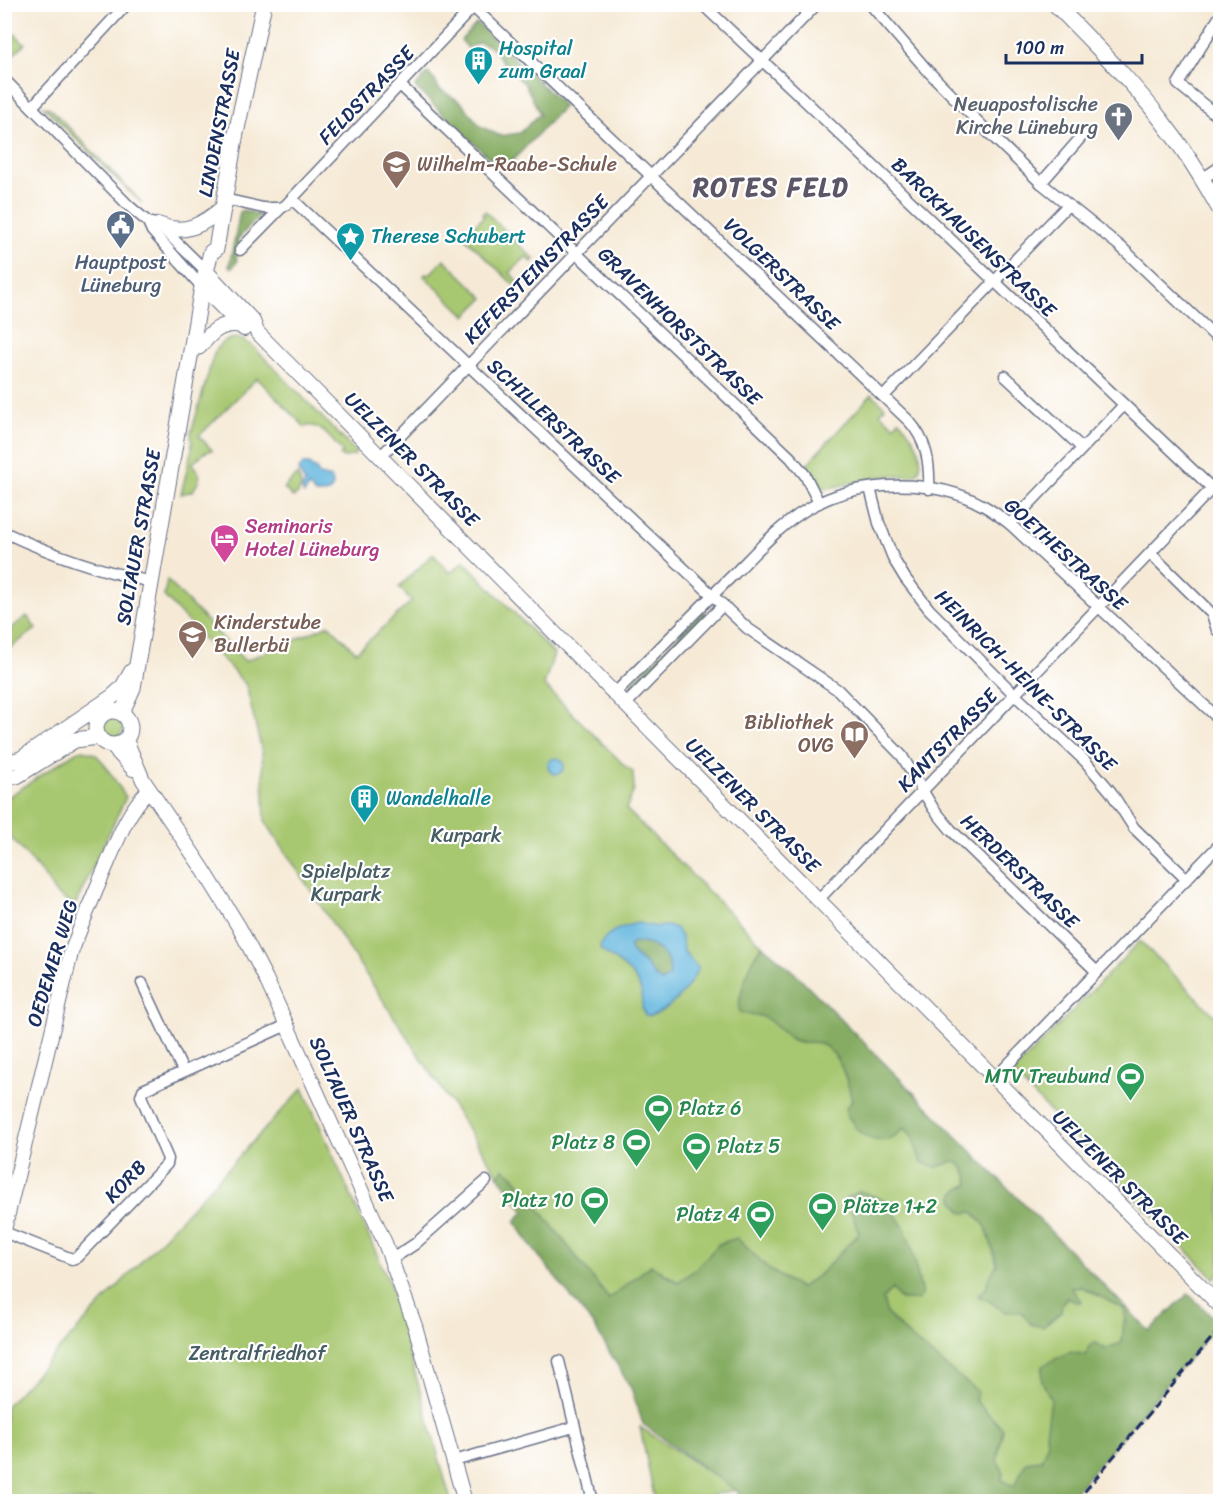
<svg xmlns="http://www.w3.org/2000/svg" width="1225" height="1506" font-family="Sriracha,sans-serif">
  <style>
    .green { fill: #a7c76f; stroke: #617b66; stroke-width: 1.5 }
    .forest { fill: #85ac62; stroke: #506e60; stroke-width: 1.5 }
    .water { fill: #62b6de; stroke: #3e729e; stroke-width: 1.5; fill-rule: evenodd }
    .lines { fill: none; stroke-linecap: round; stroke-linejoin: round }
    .minor-casing { stroke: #687088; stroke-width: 13 }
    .tertiary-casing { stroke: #687088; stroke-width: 16 }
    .secondary-casing { stroke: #687088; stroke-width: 17 }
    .minor { stroke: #fff; stroke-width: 10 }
    .tertiary { stroke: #fff; stroke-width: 14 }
    .secondary { stroke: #fff; stroke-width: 15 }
    .rail { stroke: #1b2f5e; stroke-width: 3; stroke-dasharray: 9 4.5; stroke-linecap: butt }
    .labels { text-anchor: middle; stroke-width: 4.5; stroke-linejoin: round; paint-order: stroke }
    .culture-label { font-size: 20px; fill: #0d838f; stroke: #fff; text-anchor: start }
    .street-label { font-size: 20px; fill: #1b2f5e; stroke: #fff }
    .worship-label { font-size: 20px; fill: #5b616d; stroke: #fff; text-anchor: end }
    .education-label { font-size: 20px; fill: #785e54; stroke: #fff; text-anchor: start }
    .service-label { font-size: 20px; fill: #4e5e75; stroke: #fff }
    .hotel-label { font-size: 20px; fill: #b23c85; stroke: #fff; text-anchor: start }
    .park-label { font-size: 20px; fill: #455d63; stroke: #fff }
    .leisure-label { font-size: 20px; fill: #27864d; stroke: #fff; text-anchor: end }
    .district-label { font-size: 26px; font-weight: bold; letter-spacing: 1.5px; fill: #5d5667; stroke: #fff }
  </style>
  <rect width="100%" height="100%" fill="#fff"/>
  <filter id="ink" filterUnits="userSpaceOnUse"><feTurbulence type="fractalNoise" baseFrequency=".0167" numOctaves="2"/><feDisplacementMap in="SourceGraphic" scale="12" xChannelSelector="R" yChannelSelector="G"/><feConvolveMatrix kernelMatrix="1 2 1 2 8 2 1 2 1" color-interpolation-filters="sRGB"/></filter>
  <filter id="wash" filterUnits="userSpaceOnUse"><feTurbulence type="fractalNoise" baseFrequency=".008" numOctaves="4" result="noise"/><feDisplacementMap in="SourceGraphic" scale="24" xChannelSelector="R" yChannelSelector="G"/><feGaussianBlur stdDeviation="1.35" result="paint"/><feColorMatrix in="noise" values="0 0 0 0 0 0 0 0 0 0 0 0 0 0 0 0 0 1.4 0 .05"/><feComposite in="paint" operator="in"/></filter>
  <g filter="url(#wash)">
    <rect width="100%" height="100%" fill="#f6ead6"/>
    <g class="green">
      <polygon points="15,34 25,44 8,59 5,57"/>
      <polygon points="43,106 50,108 142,203 109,172"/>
      <polygon points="485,211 534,259 532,262 526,257 510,273 520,283 516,287 458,231 462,228 467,232 484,216 482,214"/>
      <polygon points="444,259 484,298 466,316 424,276 426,273 429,275"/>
      <path d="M235 338 241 339 253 346 355 451V455L343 458 340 455 343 452C333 442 319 420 305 427L257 378 199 436 212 450 204 453 192 464C203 476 201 477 193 491L181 494 192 448 191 433 213 357C217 346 223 340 235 338Z"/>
      <path d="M872 394 885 407 880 413 894 426 899 420C912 434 927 454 918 473L910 476H883L826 489 822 487 806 465Z"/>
      <path d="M297 475C303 484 302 493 293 497L284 488Z"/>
      <polygon points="433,554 450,573 464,561 554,654 544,685 625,766 633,772 634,790 626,809 762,945 798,976 1149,1331 1188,1294 1219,1323 1067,1501 748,1502 735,1490 686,1501 655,1501 640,1427 734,1488 498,1175 265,821 262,752 246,685 164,596 167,580 245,661 329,625 356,652 412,601 399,587"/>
      <polygon points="27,616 36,629 7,650 5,646 5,633"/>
      <circle cx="113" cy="728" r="10"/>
      <polygon points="83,750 95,754 103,762 126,797 76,903 71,904 55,893 46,878 13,840 5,834 5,799 76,752"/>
      <polygon points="1140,941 1220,1021 1220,1271 1215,1279 1012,1073"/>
      <polygon points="303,1088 390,1284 451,1501 5,1501 5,1407"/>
    </g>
    <g class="forest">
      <polygon points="477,23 564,106 503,171 415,87 428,73 435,81 439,89 461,102 480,126 500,136 520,133 540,114 525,84 509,71 492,47 479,42 468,48 461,40"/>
      <polygon points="243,210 260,215 237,240 241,246 236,252 237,262 232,268 229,267 240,212"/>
      <polygon points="703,611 708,615 634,690 630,685"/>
      <path d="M633 942C653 942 671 953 671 976L662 982C654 979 651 970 645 964 639 958 631 955 629 947Z"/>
      <path d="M762 945 798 976 1149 1331 1188 1294 1219 1323 1067 1501H748L735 1490 643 1424 631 1388 594 1326 531 1246 515 1221 524 1212 498 1175 504 1169 513 1175 609 1299 651 1265 678 1282 696 1269 719 1244 737 1238 770 1270 800 1288 821 1273 859 1233 846 1198 860 1191 885 1200 905 1229 912 1249 922 1295 918 1300H901L892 1289 883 1299 887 1314 911 1338 978 1392 975 1400 1003 1429 997 1460 1003 1471 1002 1480 1014 1486 1026 1462 1041 1460 1048 1442 1046 1435 1051 1399 1042 1381 1043 1366C1051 1360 1061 1357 1070 1352L1087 1355 1088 1348 1094 1342 1104 1349 1122 1343 1124 1322 1126 1320 1124 1309 1080 1286 1071 1288 1081 1301 1078 1303 1067 1298 1062 1303 1061 1312 1043 1327 1031 1324 1021 1312H1005L989 1301 979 1297V1293L986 1289 988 1280 997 1264 986 1227 973 1212 963 1213C947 1197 951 1192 969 1184 968 1174 963 1165 954 1161L935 1168 921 1162C917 1152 913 1132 904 1128 888 1147 864 1143 852 1122 849 1118 845 1114 846 1109 847 1106 850 1103 852 1101 848 1082 839 1049 818 1043 808 1040 805 1046 792 1039 782 1033 776 1025 767 1019 760 1014 748 1015 740 1013 735 1000 753 956 762 945Z"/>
    </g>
    <g class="water">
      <path d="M303 464H309L314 469H316L319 475 331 478C338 492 325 494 315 494L309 486 304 494 302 489 305 482 298 471Z"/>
      <circle cx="556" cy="766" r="8"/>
      <path d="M638 923 656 927 667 926 676 928 682 939 683 950 698 968C690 987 670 1012 649 1016L645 1015C640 1007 643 999 641 991 635 970 615 962 600 949 601 933 624 926 638 923ZM633 942C653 942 671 953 670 976L662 982C654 979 651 970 645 964 639 958 631 955 629 947Z"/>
    </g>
  </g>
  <g filter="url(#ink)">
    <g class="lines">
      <defs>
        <g id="minor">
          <path d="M470 4 909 421C927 441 930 463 929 489"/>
          <polyline points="702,4 800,96 1220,496"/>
          <polyline points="870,4 927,70 987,131 1041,183 1121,247 1220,341"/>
          <polyline points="1220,16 1178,84 1220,118"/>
          <polyline points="4,79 129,206 148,222 159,225 206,271"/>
          <polyline points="400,85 791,458 805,475 819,503"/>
          <polyline points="32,107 127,4"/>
          <polyline points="1202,179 1220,167"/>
          <polyline points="1041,183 1083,135"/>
          <polyline points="224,199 263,208 281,208"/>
          <polyline points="292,199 747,628 838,690 902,756 933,808 951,830 1097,972"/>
          <polyline points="148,222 152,231 202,287"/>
          <polyline points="240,250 281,208 286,205 476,4"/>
          <polyline points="1005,376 1082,448"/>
          <polyline points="884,396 1068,205"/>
          <polyline points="381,456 817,4"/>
          <polyline points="870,488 879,523 894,560 905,578 929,609 1015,695 1085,761 1111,792 1134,828 1187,879"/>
          <polyline points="1010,524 1124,405"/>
          <path d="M4 532C52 555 100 571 152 582"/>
          <polyline points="1150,553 1212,614 1217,630"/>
          <path d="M615 693C655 653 694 613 734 574 757 551 780 525 809 508 859 479 934 478 984 506 993 511 1002 518 1010 524L1220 720"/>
          <polyline points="626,704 723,605"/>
          <polyline points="819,899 1220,480"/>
          <polyline points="142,983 183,1071"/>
          <polyline points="995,1078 1220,844"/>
          <polyline points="4,1232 72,1259 77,1257 167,1164 168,1159 141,1096 143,1090 287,1025"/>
          <polyline points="392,1259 415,1244 486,1181"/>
          <polyline points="559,1361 593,1502"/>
          <polyline points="454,1461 574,1427"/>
        </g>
        <g id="tertiary">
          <polyline points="206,271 253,321 257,332 1220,1306"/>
          <polyline points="202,287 244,329"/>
          <polyline points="126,740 143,780 203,869 239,927 266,979 385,1243 415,1326 465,1502"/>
          <polyline points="111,745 133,769"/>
          <path d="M4 1230 71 953C82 922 95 892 108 862 119 836 128 811 149 790"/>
        </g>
        <g id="secondary">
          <path d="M1055 4C1092 42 1130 79 1162 121 1184 149 1203 179 1220 210"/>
          <path d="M159 225C185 236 204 224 224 207"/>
          <path d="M199 347C211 333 220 322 240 325"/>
          <circle cx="113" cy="728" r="17"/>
          <polyline points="122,712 133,688 202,287 211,252 216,249 235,138 264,4"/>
          <polyline points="4,759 13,761 21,759 112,697 122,688 132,671"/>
          <polyline points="4,777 17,776 75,740 98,737"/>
        </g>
      </defs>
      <use href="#minor" class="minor-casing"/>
      <use href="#tertiary" class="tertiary-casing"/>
      <use href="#secondary" class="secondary-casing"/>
      <use href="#minor" class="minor"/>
      <use href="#tertiary" class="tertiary"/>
      <use href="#secondary" class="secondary"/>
      <polyline class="rail" points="1076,1502 1220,1328"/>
    </g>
  </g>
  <defs>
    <symbol id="building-pin" viewBox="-11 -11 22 30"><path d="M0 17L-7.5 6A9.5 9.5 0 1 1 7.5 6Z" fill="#0f9aa8" stroke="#fff"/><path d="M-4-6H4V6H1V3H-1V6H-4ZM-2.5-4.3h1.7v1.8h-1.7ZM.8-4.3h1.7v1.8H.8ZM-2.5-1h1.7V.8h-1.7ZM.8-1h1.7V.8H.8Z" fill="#fff"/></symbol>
    <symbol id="church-pin" viewBox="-11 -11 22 30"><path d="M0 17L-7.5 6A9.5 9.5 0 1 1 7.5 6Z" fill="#6b7280" stroke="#fff"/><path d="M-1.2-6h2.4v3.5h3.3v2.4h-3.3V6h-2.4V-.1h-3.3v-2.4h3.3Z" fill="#fff"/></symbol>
    <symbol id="school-pin" viewBox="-11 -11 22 30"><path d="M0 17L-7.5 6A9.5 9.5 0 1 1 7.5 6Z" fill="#8d6e63" stroke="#fff"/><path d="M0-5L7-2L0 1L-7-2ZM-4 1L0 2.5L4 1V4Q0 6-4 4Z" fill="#fff"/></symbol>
    <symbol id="civic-pin" viewBox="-11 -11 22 30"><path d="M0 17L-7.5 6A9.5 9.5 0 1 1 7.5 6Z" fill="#5c6f8a" stroke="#fff"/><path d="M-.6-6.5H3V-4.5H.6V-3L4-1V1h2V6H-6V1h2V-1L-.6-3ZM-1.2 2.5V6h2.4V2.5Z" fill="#fff"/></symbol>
    <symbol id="sight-pin" viewBox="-11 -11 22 30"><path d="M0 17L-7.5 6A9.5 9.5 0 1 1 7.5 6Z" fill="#0f9aa8" stroke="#fff"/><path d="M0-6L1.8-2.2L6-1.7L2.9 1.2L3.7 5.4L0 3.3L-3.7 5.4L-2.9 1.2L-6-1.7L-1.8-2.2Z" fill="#fff"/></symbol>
    <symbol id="hotel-pin" viewBox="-11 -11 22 30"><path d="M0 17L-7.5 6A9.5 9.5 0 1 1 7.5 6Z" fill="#d1479c" stroke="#fff"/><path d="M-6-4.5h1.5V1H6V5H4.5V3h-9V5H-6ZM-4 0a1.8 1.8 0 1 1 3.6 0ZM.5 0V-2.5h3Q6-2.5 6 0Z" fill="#fff"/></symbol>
    <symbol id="library-pin" viewBox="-11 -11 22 30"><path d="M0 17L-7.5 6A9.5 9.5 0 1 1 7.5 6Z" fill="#8d6e63" stroke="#fff"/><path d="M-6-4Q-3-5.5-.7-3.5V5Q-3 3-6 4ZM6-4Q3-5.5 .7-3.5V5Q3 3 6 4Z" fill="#fff"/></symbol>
    <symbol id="stadium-pin" viewBox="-11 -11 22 30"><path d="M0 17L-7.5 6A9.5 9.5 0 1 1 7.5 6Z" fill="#2e9e5b" stroke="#fff"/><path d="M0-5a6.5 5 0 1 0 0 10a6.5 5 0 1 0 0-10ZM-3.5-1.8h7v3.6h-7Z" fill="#fff"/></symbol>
  </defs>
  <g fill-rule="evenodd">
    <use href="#building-pin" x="462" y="44" width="33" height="45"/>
    <use href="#church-pin" x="1102" y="100" width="33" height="45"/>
    <use href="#school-pin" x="380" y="148" width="33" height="45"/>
    <use href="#civic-pin" x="104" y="208" width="33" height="45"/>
    <use href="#sight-pin" x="334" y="220" width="33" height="45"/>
    <use href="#hotel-pin" x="208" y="522" width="33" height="45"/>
    <use href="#school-pin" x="176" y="618" width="33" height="45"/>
    <use href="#library-pin" x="838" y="718" width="33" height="45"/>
    <use href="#building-pin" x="348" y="782" width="33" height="45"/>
    <use href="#stadium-pin" x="1114" y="1060" width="33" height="45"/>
    <use href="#stadium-pin" x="642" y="1092" width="33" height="45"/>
    <use href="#stadium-pin" x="620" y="1126" width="33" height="45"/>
    <use href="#stadium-pin" x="680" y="1130" width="33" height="45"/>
    <use href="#stadium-pin" x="578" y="1184" width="33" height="45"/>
    <use href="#stadium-pin" x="806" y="1190" width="33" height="45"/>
    <use href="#stadium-pin" x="744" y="1198" width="33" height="45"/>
  </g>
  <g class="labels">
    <g class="culture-label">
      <text x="499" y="55">Hospital<tspan x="499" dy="23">zum Graal</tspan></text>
      <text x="371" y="243">Therese Schubert</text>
      <text x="386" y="805">Wandelhalle</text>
    </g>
    <g class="street-label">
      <text transform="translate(366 95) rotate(-46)" y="7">FELDSTRASSE</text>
      <text transform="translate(219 123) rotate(-79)" y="7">LINDENSTRASSE</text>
      <text transform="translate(974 237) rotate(44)" y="7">BARCKHAUSENSTRASSE</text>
      <text transform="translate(536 269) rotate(-46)" y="7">KEFERSTEINSTRASSE</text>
      <text transform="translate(782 274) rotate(44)" y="7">VOLGERSTRASSE</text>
      <text transform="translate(680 326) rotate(44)" y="7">GRAVENHORSTSTRASSE</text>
      <text transform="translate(554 421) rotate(43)" y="7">SCHILLERSTRASSE</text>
      <text transform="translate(412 459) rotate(45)" y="7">UELZENER STRASSE</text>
      <text transform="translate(138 537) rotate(-80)" y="7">SOLTAUER STRASSE</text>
      <text transform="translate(1066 554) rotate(42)" y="7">GOETHESTRASSE</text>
      <text transform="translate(1026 680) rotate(45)" y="7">HEINRICH-HEINE-STRASSE</text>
      <text transform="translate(947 740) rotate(-46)" y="7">KANTSTRASSE</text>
      <text transform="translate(753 805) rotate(45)" y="7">UELZENER STRASSE</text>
      <text transform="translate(1020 871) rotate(44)" y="7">HERDERSTRASSE</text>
      <text transform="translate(52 963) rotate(-73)" y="7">OEDEMER WEG</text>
      <text transform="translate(352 1119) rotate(66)" y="7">SOLTAUER STRASSE</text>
      <text transform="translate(1120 1177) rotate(45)" y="7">UELZENER STRASSE</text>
      <text transform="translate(125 1181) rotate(-46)" y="7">KORB</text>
    </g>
    <g class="worship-label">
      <text x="1098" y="111">Neuapostolische<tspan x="1098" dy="23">Kirche Lüneburg</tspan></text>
    </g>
    <g class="education-label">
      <text x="417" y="171">Wilhelm-Raabe-Schule</text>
      <text x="214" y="629">Kinderstube<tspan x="214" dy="23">Bullerbü</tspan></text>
      <text x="834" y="729" text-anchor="end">Bibliothek<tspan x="834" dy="23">OVG</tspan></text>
    </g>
    <g class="service-label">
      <text x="121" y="269">Hauptpost<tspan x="121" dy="23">Lüneburg</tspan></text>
    </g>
    <g class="hotel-label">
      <text x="245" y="533">Seminaris<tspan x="245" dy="23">Hotel Lüneburg</tspan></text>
    </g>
    <g class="park-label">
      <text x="466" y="842">Kurpark</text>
      <text x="346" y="878">Spielplatz<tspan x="346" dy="23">Kurpark</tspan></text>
      <text x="257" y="1360">Zentralfriedhof</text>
    </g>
    <g class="leisure-label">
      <text x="1110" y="1083">MTV Treubund</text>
      <text x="679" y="1115" text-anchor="start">Platz 6</text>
      <text x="615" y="1149">Platz 8</text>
      <text x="717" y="1153" text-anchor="start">Platz 5</text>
      <text x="574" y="1207">Platz 10</text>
      <text x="843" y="1213" text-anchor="start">Plätze 1+2</text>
      <text x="740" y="1221">Platz 4</text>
    </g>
    <g class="district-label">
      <text x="771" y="196">ROTES FELD</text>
    </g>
  </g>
  <rect width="1225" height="1506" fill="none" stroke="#fff" stroke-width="24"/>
  <path d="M1006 54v9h136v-9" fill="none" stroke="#1b2f5e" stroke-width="3"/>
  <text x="1015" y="54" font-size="18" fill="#1b2f5e" stroke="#ffffff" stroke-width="4.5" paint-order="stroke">100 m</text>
</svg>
